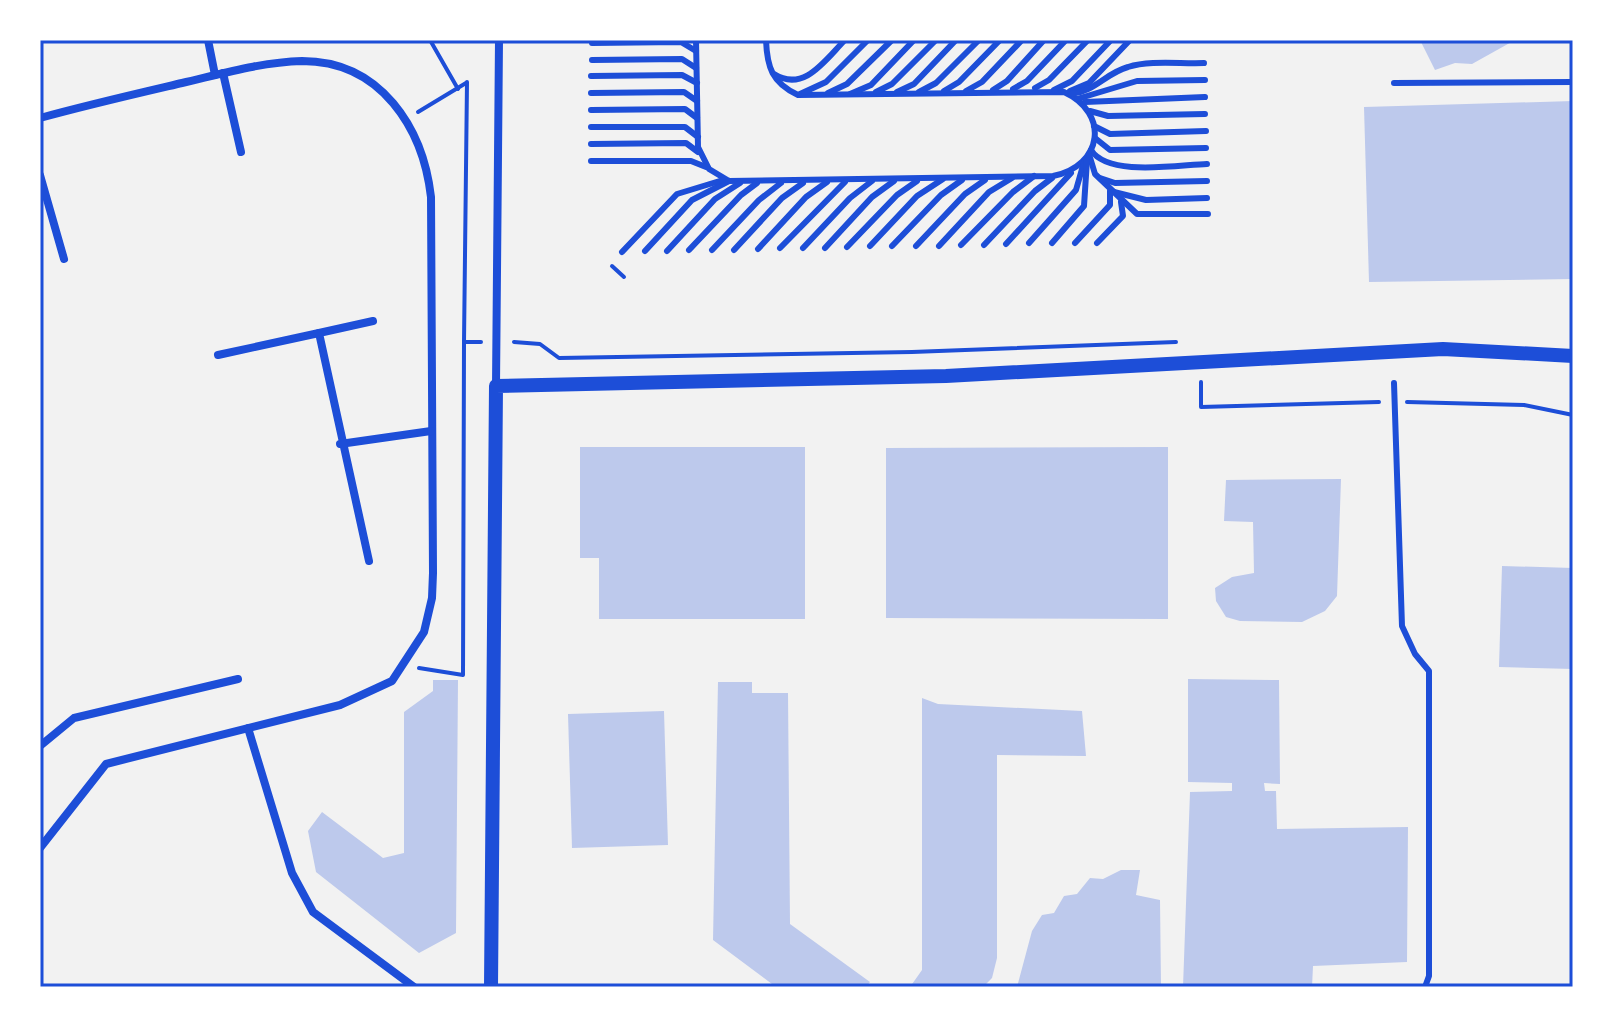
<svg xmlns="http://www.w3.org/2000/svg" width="1613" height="1027" font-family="Roboto,sans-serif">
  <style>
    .building { fill: #bdc9ec }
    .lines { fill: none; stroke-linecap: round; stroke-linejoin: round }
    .path { stroke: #1d4ed8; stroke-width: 4 }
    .service { stroke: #1d4ed8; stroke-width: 6 }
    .minor { stroke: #1d4ed8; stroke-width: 8 }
    .tertiary { stroke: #1d4ed8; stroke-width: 14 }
    .neatline { fill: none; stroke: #1d4ed8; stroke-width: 3 }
  </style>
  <rect width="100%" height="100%" fill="#f2f2f2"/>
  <g class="building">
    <polygon points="1420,40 1515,40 1472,64 1455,63 1435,70"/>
    <polygon points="1573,101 1573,279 1369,282 1364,107"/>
    <polygon points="580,447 805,447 805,619 599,619 599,558 580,558"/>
    <polygon points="1168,447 1168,619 886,618 886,448"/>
    <polygon points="1341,479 1337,596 1325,611 1302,622 1240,621 1226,617 1216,601 1215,588 1232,577 1254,573 1253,522 1224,521 1226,480"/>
    <polygon points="1502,566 1573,568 1573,669 1499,667"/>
    <polygon points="1188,679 1279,680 1280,784 1264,783 1265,791 1276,791 1277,829 1408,827 1407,962 1313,966 1312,987 1183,987 1190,792 1232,791 1232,783 1188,782"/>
    <polygon points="433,680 458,680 456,933 419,953 316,872 308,831 322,812 383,858 404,853 404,712 433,691"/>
    <polygon points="718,682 752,682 752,693 788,693 790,924 870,982 866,987 776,987 713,940"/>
    <polygon points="922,698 938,704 1082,711 1086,756 997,755 997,958 992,978 983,987 910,987 922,970"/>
    <polygon points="664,711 668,845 572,848 568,714"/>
    <polygon points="1121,870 1140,870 1136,895 1160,900 1161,987 1017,987 1032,931 1042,915 1054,913 1064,896 1077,894 1090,878 1103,879"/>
  </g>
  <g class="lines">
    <g class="path">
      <polyline points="430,40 458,89"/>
      <polyline points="467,82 464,342 481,342"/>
      <polyline points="418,112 466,83"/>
      <polyline points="612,266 624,277"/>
      <polyline points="514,342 540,344 559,358 912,352 1176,342"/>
      <polyline points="1201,382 1201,407 1379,402"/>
      <polyline points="1407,402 1524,405 1573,415"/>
      <polyline points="419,668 463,675 464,342"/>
    </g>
    <g class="service">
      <path d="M696 40 698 147 709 169 729 181 1053 176C1103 166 1110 113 1064 92L798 95C772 83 767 67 766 40"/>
      <polyline points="592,43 681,42 696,51"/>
      <polyline points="592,60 682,59 696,68"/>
      <path d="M774 74C804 93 825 60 845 40"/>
      <polyline points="591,76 682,75 697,83"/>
      <polyline points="1394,83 1573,82"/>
      <polyline points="1035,88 1049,80 1088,40"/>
      <polyline points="1013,89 1027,81 1066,40"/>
      <polyline points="993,90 1007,81 1044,40"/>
      <polyline points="1054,90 1072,81 1111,40"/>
      <polyline points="944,91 959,82 1000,40"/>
      <polyline points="966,91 982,82 1022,40"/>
      <polyline points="1070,91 1089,83 1130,40"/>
      <polyline points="876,92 892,84 936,40"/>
      <polyline points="897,92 914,84 956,40"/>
      <polyline points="919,92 936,83 979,40"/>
      <polyline points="591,93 684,92 697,101"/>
      <polyline points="828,93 847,84 892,40"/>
      <polyline points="800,94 826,82 868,40"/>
      <polyline points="850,94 871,85 914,40"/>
      <path d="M1071 94C1094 92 1106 73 1128 67 1150 60 1180 64 1204 63"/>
      <polyline points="1077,99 1137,81 1205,80"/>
      <polyline points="1085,102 1205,97"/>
      <polyline points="591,110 685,109 697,118"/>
      <polyline points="1090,111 1108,116 1205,114"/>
      <polyline points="1094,126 1110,134 1206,131"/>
      <polyline points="591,127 685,127 698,137"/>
      <polyline points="1095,138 1110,150 1206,148"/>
      <polyline points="591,144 686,143 698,152"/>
      <path d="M1091 150C1108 177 1177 165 1207 164"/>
      <polyline points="1089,154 1095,174 1137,214 1208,214"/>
      <polyline points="591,161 691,161 706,167"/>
      <polyline points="1100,178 1115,183 1207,181"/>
      <polyline points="1029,243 1076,190 1084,162"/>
      <polyline points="1052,243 1084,206 1087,160"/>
      <polyline points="1075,243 1110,205 1110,191 1146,200 1207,198"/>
      <polyline points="1097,243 1123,216 1121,202"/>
      <polyline points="1006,244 1071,173"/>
      <polyline points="961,245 1013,192 1034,176"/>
      <polyline points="984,245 1035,191 1052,178"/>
      <polyline points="870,246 917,196 943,179"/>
      <polyline points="892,246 941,195 962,180"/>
      <polyline points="916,246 965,194 985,180"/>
      <polyline points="939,246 989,192 1012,178"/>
      <polyline points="847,247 897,195 917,181"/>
      <polyline points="780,248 845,182"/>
      <polyline points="803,248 850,198 872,181"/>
      <polyline points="825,248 872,197 894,181"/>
      <polyline points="758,249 806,197 827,182"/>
      <polyline points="689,250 741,195 757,183"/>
      <polyline points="712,250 759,200 781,183"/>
      <polyline points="734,250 782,198 803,183"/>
      <polyline points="645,251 692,200 729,181"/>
      <polyline points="667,251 715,199 740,183"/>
      <polyline points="622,252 677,194 723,180"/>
      <polyline points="1394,383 1402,626 1415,654 1429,671 1429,976 1425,987"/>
    </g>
    <g class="minor">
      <polyline points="208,40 215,75"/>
      <polyline points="223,73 241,152"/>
      <path d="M40 118C87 105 135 94 182 83 221 74 262 62 302 61 381 61 423 128 431 197L433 573 432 598 424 632 392 681 340 705 106 764 40 848"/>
      <polyline points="40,175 64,259"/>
      <polyline points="218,355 319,333"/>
      <polyline points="496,386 499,40"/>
      <polyline points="340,444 431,431"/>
      <polyline points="369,561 319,333 373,321"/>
      <polyline points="248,728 292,873 313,912 414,987"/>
      <polyline points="40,746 74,718 238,679"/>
    </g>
    <polyline class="tertiary" points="491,987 496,386 946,376 1443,349 1573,356"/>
  </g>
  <rect width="1613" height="1027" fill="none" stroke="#ffffff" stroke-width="84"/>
  <rect x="42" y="42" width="1529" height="943" class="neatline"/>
</svg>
